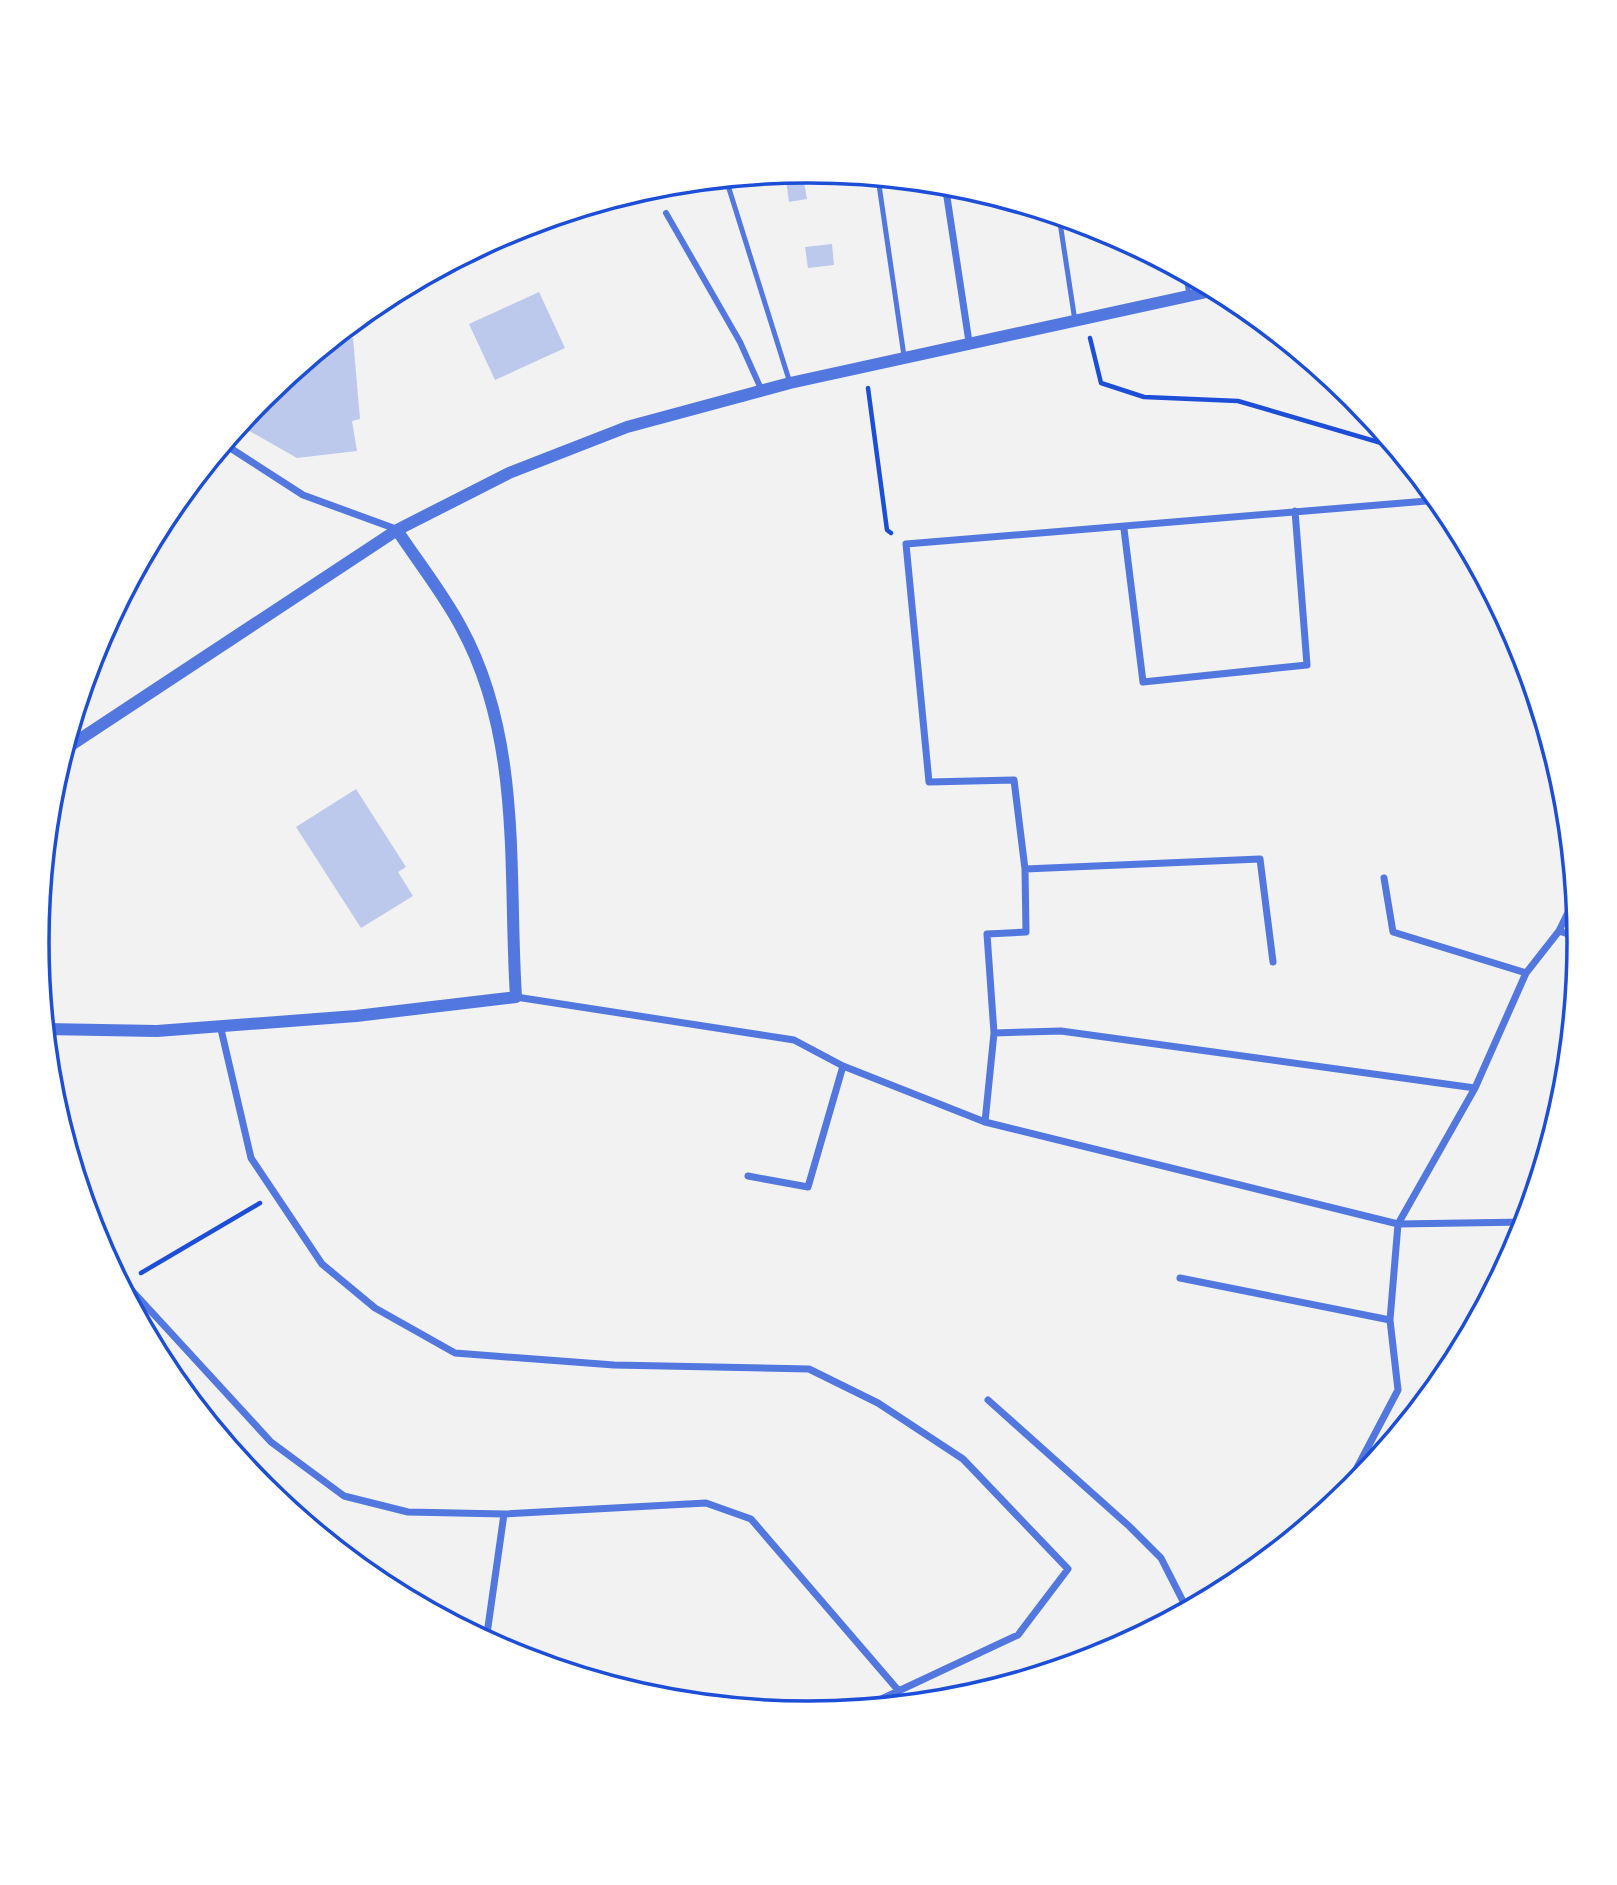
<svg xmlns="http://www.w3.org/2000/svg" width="1617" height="1885" font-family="'Source Sans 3',sans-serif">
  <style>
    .building { fill: #bdc9ec }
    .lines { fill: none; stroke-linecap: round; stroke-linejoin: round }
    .path { stroke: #1d4ed8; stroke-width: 4.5 }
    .service { stroke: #5277de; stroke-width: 5 }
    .pedestrian { stroke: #5277de; stroke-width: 6 }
    .minor { stroke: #5277de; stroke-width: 7 }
    .tertiary { stroke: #5277de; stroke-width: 12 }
    .rim { fill: none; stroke: #1d4ed8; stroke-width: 3.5 }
  </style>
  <rect width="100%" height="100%" fill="#f2f2f2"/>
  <!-- building -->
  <path class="building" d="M802,171L807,199L789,202L785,173Z
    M832,244L834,265L808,268L805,247Z
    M539,292L565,348L495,380L469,324Z
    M339,335L341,339L353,338L360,419L352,421L357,451L297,458L239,425L263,397Z
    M356,789L406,867L398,872L413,896L361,928L296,827Z"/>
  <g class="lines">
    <!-- path -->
    <path class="path" d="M1090,338L1101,383L1144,397L1238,401L1395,447
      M868,388L887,530L891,533
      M141,1273L260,1203"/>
    <!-- service -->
    <path class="service" d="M878,178L904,356
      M726,179L790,383
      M1059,216L1075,321
      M1185,273L1189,294"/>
    <!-- pedestrian -->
    <path class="pedestrian" d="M666,213L740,342L762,391"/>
    <!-- minor -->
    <path class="minor" d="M945,184L969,342
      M224,444L303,495L396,529
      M1124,529L1143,682L1307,665L1295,511
      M1025,869L1260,859L1273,962
      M1384,878L1393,932L1526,973
      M1559,931L1580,938
      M516,997L794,1040L843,1066L985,1122L1398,1224L1526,1222
      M220,1025L251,1158L322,1264L375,1308L455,1353L614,1365L809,1369L878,1403L963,1459L1068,1569L1018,1635L860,1709
      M994,1033L1061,1031L1475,1088
      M985,1122L994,1033L987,934L1026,932L1025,869L1014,780L929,782L906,544L1439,500
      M748,1176L808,1187L843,1066
      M97,1241L125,1283L271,1442L344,1496L408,1512L504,1514L706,1503L751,1519L898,1690
      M1180,1278L1390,1320
      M988,1400L1129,1526L1161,1558L1188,1611
      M1340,1500L1398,1390L1390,1320L1398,1224L1475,1088L1526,973L1559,931L1576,896
      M486,1641L504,1514"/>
    <!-- tertiary -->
    <path class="tertiary" d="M65,749L397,530L509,473L627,427L790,383L1216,290
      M45,1029L157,1031L356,1016L516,997C508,874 523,740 461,627C443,593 418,562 397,530"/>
  </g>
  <!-- crop -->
  <path d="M0 0H1617V1885H0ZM49 942a759 759 0 1 1 1518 0a759 759 0 1 1-1518 0Z" fill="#fff" fill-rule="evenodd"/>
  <path class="rim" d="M49 942a759 759 0 1 1 1518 0a759 759 0 1 1-1518 0Z"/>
</svg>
